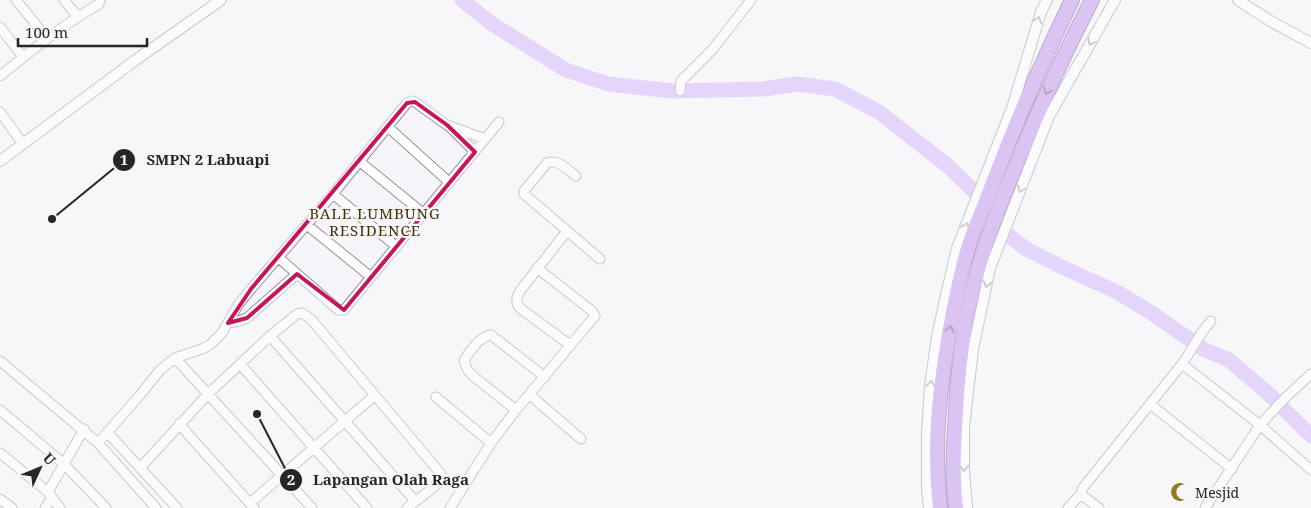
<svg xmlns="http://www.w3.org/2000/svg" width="1311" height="508" font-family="'Noto Serif',serif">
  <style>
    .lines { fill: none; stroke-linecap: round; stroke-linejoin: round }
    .river { stroke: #d1adfd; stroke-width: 15 }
    .minor-casing { stroke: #949296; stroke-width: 11 }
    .tertiary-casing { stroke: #949296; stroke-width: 12 }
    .trunk-casing { stroke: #78529f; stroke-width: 16 }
    .minor { stroke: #fff; stroke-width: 9 }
    .tertiary { stroke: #fff; stroke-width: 10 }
    .trunk { stroke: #b688e6; stroke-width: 14 }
    .oneway { stroke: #9e9d9e }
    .oneway2 { stroke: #604d73 }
    .marked { fill: none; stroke: #c2185b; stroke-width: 4; stroke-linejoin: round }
    .labels { text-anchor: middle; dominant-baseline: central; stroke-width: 4.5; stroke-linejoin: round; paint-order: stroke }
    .poi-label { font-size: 14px; fill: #272627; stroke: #f7f5f9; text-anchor: start }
    .neighbourhood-label { font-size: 15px; letter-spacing: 1px; fill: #3d3308; stroke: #f7f5f9 }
    .leader { fill: none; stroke: #272627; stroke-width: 2 }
    .callout-dot { fill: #272627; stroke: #f7f5f9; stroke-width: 2 }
    .mark-label { font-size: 15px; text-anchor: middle; font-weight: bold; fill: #fff }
    .callout-label { font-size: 15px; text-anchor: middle; font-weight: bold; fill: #272627; stroke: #f7f5f9; stroke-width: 4.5; stroke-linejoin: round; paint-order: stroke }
  </style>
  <rect width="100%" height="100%" fill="#f7f5f9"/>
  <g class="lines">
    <!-- river -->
    <path class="river" d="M462,0L492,24L566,70L608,84L672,91L763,89L797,84L835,89L879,112L948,166L981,198L999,228L1026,249L1064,268L1117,292L1150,312L1205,350L1229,360L1271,396L1311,436"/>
    <!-- minor casing -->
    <g class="minor-casing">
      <path id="minor" d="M16,0L47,38
        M64,0L78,17
        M0,27L23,57
        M0,76C32,50 63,25 99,4L100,0
        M680,91L681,81L713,49L751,0
        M0,112L23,144
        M449,126L475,152
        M388,127L450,183
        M359,161L424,214
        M576,176C567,169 558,159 547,163L524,191V194L600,259
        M333,194L397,247
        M307,225L371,277
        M567,231L520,291C516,298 515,304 521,309L570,345
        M279,258L335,307L339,310H344L499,122
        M228,323L239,321L247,318L297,274
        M270,336L415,501
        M175,358L312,508
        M0,361L98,443L156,508
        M240,364L367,508
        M1182,364L1260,425L1311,470
        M530,395L581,439
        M436,397L491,443
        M1150,404L1232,469
        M0,410L64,464L106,508
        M516,410L473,376L467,369L464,361C468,353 481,335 491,335L545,377
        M179,424L254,508
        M107,432L177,508
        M98,443L140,395L160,370L175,358L202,349L211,344L222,333L238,305L251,289L333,194L407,103L412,101L415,102L447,125L485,139
        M0,453L48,492L60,508
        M141,467L208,394L270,336L297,314L302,313L311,319L441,474V481L439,483L407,508
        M48,492L84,429
        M0,499L12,508
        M250,503L374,396
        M45,508L52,498
        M450,508L491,443L516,410L595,316L592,311L537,268
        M1068,508L1081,494
        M1099,508L1083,496L1081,494L1082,489L1182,364C1192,350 1200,332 1211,321
        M1205,508L1260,425L1285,398L1311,374"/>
    </g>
    <!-- tertiary casing -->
    <g class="tertiary-casing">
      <path id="tertiary" d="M1238,0L1272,22L1311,43
        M0,161L137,59L221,0
        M929,508L927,489V433L930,386L937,337L946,295L957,248L1012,108L1041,12L1047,0
        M967,508L964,471V427L973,349L990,268L1049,116L1115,0"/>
    </g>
    <!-- trunk casing -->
    <g class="trunk-casing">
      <path id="trunk" d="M940,508C933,447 939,394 949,334C954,307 959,279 967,252C973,231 983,210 991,188C1015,124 1042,62 1072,0
        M956,508C952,476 954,442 956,410C958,373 962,337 970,301C980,254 998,209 1016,165C1039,109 1064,54 1092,0"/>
    </g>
    <!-- minor -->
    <use href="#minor" class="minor"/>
    <!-- tertiary -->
    <use href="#tertiary" class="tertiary"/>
    <!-- trunk -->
    <use href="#trunk" class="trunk"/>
  </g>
  <!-- one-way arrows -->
  <defs><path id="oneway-chevron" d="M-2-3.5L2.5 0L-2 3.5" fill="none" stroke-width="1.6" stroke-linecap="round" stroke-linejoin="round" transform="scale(1.25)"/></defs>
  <g class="oneway">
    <use href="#oneway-chevron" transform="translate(1038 20) rotate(-73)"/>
    <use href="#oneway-chevron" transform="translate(1091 42) rotate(119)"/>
    <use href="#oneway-chevron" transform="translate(1021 189) rotate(111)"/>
    <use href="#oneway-chevron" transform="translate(966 226) rotate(-70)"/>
    <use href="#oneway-chevron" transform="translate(987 284) rotate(104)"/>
    <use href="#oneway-chevron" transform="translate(931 384) rotate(-84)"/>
    <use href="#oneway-chevron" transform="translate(964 468) rotate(89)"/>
  </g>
  <g class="oneway2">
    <use href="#oneway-chevron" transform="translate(1047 91) rotate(115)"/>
    <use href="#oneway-chevron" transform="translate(950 329) rotate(-80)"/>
  </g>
  <!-- marked area -->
  <path d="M0 0H1311V508H0ZM415,102L447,125L475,152L344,310L297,274L247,318L228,323L251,289L407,103Z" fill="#f7f5f9" fill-opacity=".55" fill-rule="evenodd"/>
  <path class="marked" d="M415,102L447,125L475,152L344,310L297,274L247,318L228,323L251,289L407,103Z"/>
  <!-- icons -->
  <defs>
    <g id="mosque-bare" transform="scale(1.5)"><path d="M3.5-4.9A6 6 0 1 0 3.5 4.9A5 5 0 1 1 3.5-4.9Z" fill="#927c23" stroke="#f7f5f9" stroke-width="2.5" paint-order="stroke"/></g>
  </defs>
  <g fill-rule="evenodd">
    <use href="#mosque-bare" x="1180" y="492"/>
  </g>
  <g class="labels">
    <!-- poi labels -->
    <g class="poi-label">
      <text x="1195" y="492">Mesjid</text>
    </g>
    <!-- neighbourhood labels -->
    <g class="neighbourhood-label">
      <text x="375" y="213">BALE LUMBUNG<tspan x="375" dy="17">RESIDENCE</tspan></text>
    </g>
  </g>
  <!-- callouts -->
  <path class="leader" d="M52 219L124 160M257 414L291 480"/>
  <g class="callout-dot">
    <circle cx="52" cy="219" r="5"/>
    <circle cx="257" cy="414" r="5"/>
    <circle cx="124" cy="160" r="12"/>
    <circle cx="291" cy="480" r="12"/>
  </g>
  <g class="mark-label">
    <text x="124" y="165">1</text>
    <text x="291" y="485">2</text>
  </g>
  <g class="callout-label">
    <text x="208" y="165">SMPN 2 Labuapi</text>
    <text x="391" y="485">Lapangan Olah Raga</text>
  </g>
  <!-- north arrow -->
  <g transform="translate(40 468) rotate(46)" stroke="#f7f5f9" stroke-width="4" paint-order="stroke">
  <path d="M0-4L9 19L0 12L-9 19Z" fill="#272627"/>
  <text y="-8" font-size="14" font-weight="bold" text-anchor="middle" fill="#272627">U</text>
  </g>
  <!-- scale -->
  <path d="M18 38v8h129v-8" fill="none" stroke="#272627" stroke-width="2.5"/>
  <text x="25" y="38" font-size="15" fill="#272627" stroke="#f7f5f9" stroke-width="4" paint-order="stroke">100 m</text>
</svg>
